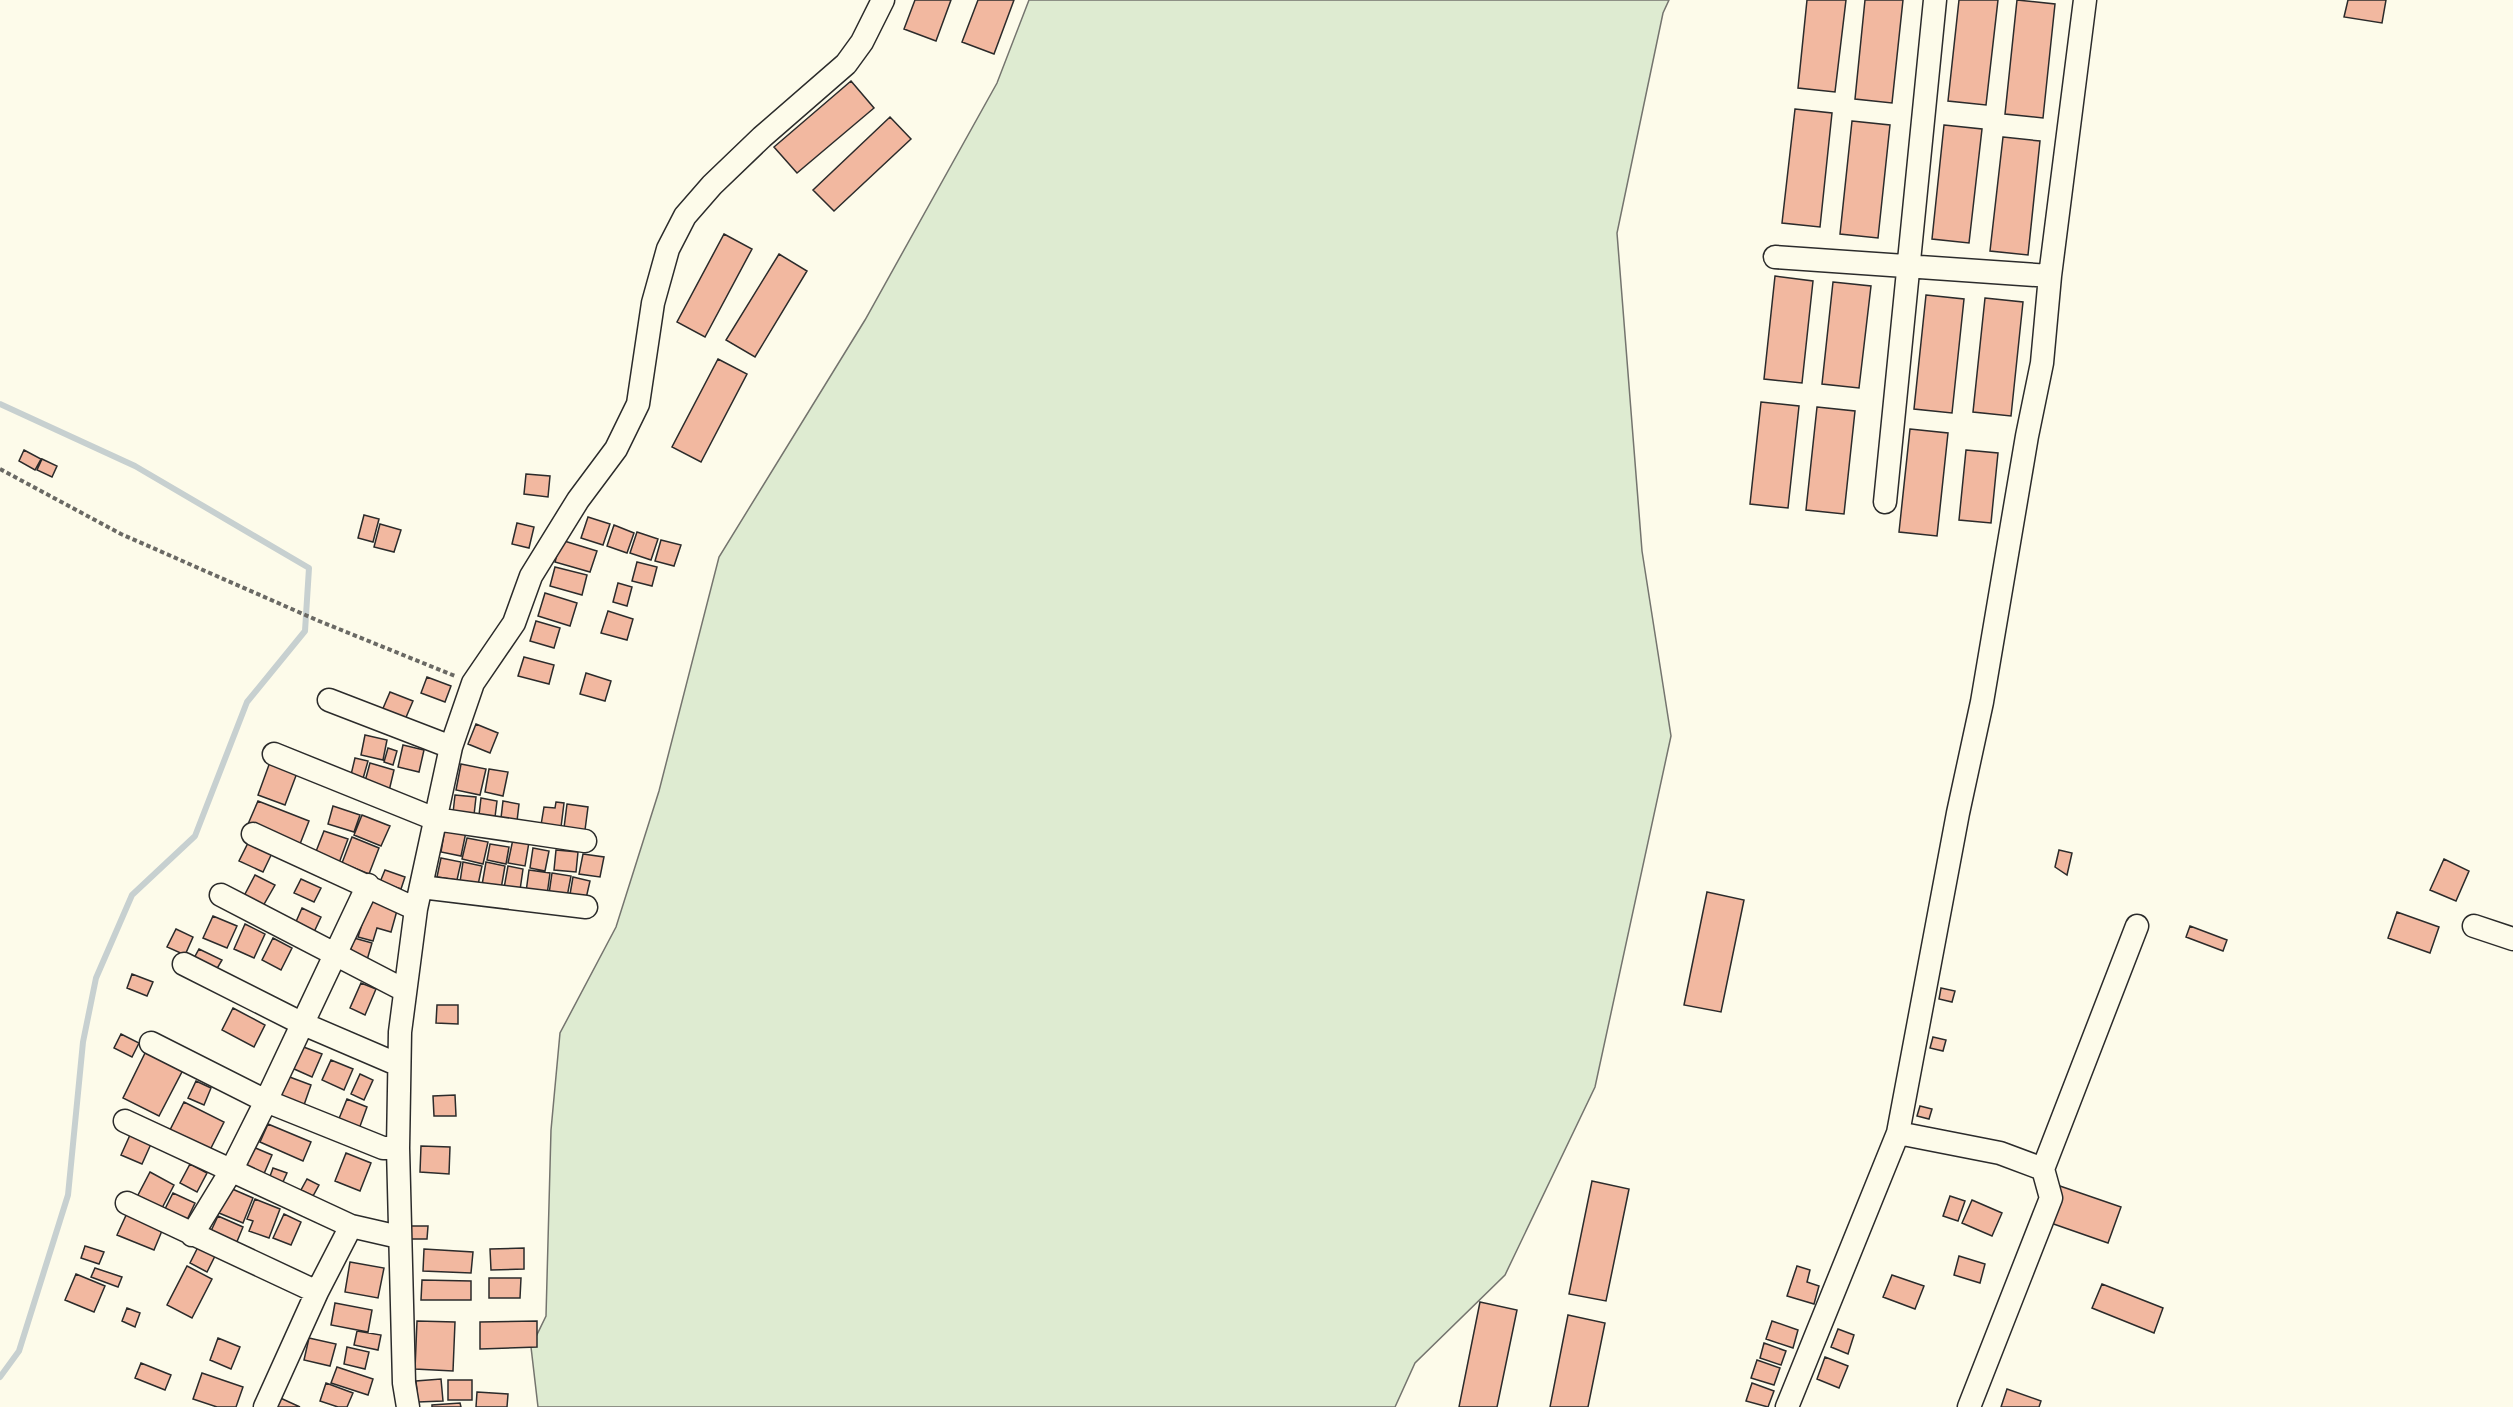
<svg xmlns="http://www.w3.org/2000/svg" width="2513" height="1407" font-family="Manrope,sans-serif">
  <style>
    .green { fill: #deebd1; stroke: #74746e; stroke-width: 1.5 }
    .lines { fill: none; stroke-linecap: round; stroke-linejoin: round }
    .stream { stroke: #c7d0d0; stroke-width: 6 }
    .building { fill: #f2b8a0; stroke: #2b2b2b; stroke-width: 1.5 }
    .minor-casing { stroke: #2b2b2b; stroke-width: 25 }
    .path { stroke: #6a6964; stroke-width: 4; stroke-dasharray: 4.5 3; stroke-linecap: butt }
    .minor { stroke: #fdfbea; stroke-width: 22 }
  </style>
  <rect width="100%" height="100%" fill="#fdfbea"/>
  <!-- green -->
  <path class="green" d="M1029,0H1669L1663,13L1617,233L1642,551L1671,736L1595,1087L1505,1275L1415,1363L1395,1407H538L531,1347L546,1316L551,1130L560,1033L616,927L659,791L719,557L865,320L997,83Z"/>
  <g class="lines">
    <!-- stream -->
    <path class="stream" d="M0,404L135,466L309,568L305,631L247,702L195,836L132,895L96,978L83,1042L68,1195L19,1351L0,1377"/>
  </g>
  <!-- building -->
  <path class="building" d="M915,0H951L936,41L904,29Z
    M978,0H1014L994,54L962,42Z
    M1807,0H1846L1835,92L1798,88Z
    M1865,0H1903L1892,103L1855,99Z
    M1959,0H1998L1986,105L1948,101Z
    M2017,0L2055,4L2043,118L2005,114Z
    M2348,0H2386L2382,23L2344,17Z
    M851,81L874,108L797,173L774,147Z
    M1795,109L1832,113L1820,227L1782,223Z
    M890,117L911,139L834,211L813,190Z
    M1852,121L1890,125L1878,238L1840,234Z
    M1944,125L1982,129L1969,243L1932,239Z
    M2003,137L2040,141L2028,255L1990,251Z
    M724,234L752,249L705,337L677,322Z
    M779,254L807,271L755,357L726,340Z
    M1775,276L1813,281L1802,383L1764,379Z
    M1833,282L1871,286L1859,388L1822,384Z
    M1926,295L1964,299L1952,413L1914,409Z
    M1985,298L2023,302L2011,416L1973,412Z
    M718,359L747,374L701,462L672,447Z
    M1761,402L1799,406L1788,508L1750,504Z
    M1817,407L1855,411L1844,514L1806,510Z
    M1910,429L1948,433L1937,536L1899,532Z
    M24,450L41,459L35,470L19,461Z
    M1966,450L1998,453L1991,523L1959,520Z
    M42,459L57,466L52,477L37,470Z
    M526,474L550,476L548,497L524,494Z
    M364,515L379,519L373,542L358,538Z
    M588,517L610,524L603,545L581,538Z
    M517,523L534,527L529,548L512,544Z
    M380,524L401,530L394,552L374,547Z
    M614,525L634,533L627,553L607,546Z
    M637,532L658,539L651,560L630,553Z
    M561,540L597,551L590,572L555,562Z
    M661,540L681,545L674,566L655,561Z
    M637,562L657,567L652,586L632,581Z
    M555,567L587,575L582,595L550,586Z
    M618,583L632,587L627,606L613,602Z
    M545,593L577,603L570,626L538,616Z
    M608,611L633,619L627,640L601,633Z
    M536,621L560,628L554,648L530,641Z
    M524,657L554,665L549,684L518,676Z
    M586,673L611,681L605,701L580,694Z
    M427,677L451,686L445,702L421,693Z
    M390,692L413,701L404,722L381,713Z
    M476,724L498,733L490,753L468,744Z
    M365,735L387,740L383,760L361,755Z
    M403,745L424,750L419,772L398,767Z
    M388,748L397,751L393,765L384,762Z
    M355,758L368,761L362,782L350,779Z
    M270,762L297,773L285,805L258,795Z
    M370,763L394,770L389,791L364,785Z
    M461,764L486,769L480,795L456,790Z
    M489,769L508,772L503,796L485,792Z
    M455,795L476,797L474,815L453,813Z
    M481,798L497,801L495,817L479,815Z
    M258,801L309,821L300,844L248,824Z
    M503,801L519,804L517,821L501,818Z
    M556,802L564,803L561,827L541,825L544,807L555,808Z
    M567,804L588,807L585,830L564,828Z
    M333,806L360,815L354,832L328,824Z
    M362,815L390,826L381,846L354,835Z
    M445,828L466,832L461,856L441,852Z
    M324,831L348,839L339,863L315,854Z
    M352,837L379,848L369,874L342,863Z
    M467,838L488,842L483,864L462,859Z
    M250,839L274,849L263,872L239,861Z
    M513,839L529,842L525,866L508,863Z
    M490,844L509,847L506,864L487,860Z
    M533,848L549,851L545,871L530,868Z
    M556,850L578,852L576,872L554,870Z
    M2059,850L2072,853L2067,875L2055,867Z
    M583,854L604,857L600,877L579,874Z
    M441,858L461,862L457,880L437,877Z
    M2444,859L2469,871L2456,901L2430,890Z
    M463,862L482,866L478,885L460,882Z
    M486,862L505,866L501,889L482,885Z
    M508,866L523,869L520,890L504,888Z
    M385,870L405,877L401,889L380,882Z
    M529,870L550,873L547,895L526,892Z
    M552,873L571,876L567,897L549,894Z
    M255,875L275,885L263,906L244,896Z
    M573,877L590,881L585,903L569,900Z
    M301,879L321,888L314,902L294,893Z
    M1707,892L1744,900L1721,1012L1684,1005Z
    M370,898L398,907L391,932L377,928L373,941L358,937Z
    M302,908L321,917L314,932L295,924Z
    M2397,912L2439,927L2430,953L2388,938Z
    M213,916L237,926L227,948L203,938Z
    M245,924L265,934L254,958L234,949Z
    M2190,926L2227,940L2223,951L2186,937Z
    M176,929L193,937L185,955L167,947Z
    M273,938L292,948L281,970L262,960Z
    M354,938L372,943L367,960L349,955Z
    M199,949L222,960L215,972L193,960Z
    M132,974L153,982L147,996L127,988Z
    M361,983L376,989L365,1015L350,1008Z
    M1941,988L1955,991L1952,1002L1939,999Z
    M437,1005H458V1024L436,1023Z
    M233,1008L265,1025L254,1047L222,1030Z
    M121,1034L139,1043L132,1057L114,1048Z
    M1933,1037L1946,1040L1943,1051L1930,1048Z
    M301,1046L322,1054L312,1077L292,1068Z
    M148,1047L185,1066L159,1116L123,1098Z
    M331,1060L353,1069L344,1090L322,1080Z
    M360,1074L373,1080L364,1100L351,1094Z
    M287,1076L311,1085L304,1105L280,1096Z
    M196,1081L211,1088L204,1105L188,1098Z
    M455,1095L456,1116H434L433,1096Z
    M347,1099L367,1107L359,1129L338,1121Z
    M184,1102L224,1122L210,1150L170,1130Z
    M1920,1106L1932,1109L1929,1119L1917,1116Z
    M268,1124L311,1142L303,1161L260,1142Z
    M130,1135L151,1144L142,1164L121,1155Z
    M421,1146L450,1147L449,1174L420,1172Z
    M253,1147L272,1155L263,1176L244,1169Z
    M346,1153L371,1163L360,1191L335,1181Z
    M190,1164L207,1173L197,1192L180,1183Z
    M273,1168L287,1173L282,1184L269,1179Z
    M150,1172L174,1185L161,1210L137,1197Z
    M307,1179L319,1185L313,1196L301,1190Z
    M1592,1181L1629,1189L1606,1301L1569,1294Z
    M2057,1185L2121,1207L2108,1243L2045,1221Z
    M230,1188L253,1198L243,1223L219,1213Z
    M173,1193L195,1203L186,1222L164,1211Z
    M1950,1196L1965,1201L1958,1221L1943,1216Z
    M255,1199L280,1209L269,1238L249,1231L253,1221L247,1219Z
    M1972,1200L2002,1213L1992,1236L1962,1223Z
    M128,1211L164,1226L154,1250L117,1235Z
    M284,1214L301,1222L291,1245L273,1238Z
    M218,1216L243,1227L236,1244L210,1233Z
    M411,1226H428L427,1239H410Z
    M85,1246L104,1252L99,1264L81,1258Z
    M198,1247L215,1256L207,1272L190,1263Z
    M524,1248V1269L491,1270L490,1249Z
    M424,1249L473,1252L471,1273L423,1271Z
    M1959,1256L1985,1264L1980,1283L1954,1275Z
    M350,1262L384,1268L378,1298L345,1292Z
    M187,1266L212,1279L192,1318L167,1305Z
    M1797,1266L1810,1270L1807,1282L1819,1286L1814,1304L1787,1296Z
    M95,1268L122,1277L118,1287L91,1277Z
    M76,1274L105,1286L94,1312L65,1300Z
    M1892,1275L1924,1286L1915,1309L1883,1297Z
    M489,1278H521L520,1298H489Z
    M422,1280L471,1281V1300H421Z
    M2102,1284L2163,1308L2154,1333L2092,1308Z
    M1480,1302L1517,1310L1497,1407H1459Z
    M335,1303L372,1310L368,1332L331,1325Z
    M127,1308L140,1313L135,1327L122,1321Z
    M1568,1315L1605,1323L1588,1407H1550Z
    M417,1321L455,1322L453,1371L415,1369Z
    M537,1321V1347L480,1349V1322Z
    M1772,1321L1798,1330L1793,1348L1766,1339Z
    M1838,1329L1854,1335L1848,1354L1831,1347Z
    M357,1331L381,1335L378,1350L354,1345Z
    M218,1338L240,1347L231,1369L210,1360Z
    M309,1338L336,1344L330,1366L304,1360Z
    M1764,1343L1786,1351L1781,1365L1760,1358Z
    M347,1347L369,1352L365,1369L344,1364Z
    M1825,1357L1848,1366L1839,1388L1817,1379Z
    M1757,1360L1780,1368L1774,1385L1751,1378Z
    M141,1363L171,1375L165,1390L135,1378Z
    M337,1367L373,1379L368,1395L331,1383Z
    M202,1373L243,1387L236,1407H217L193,1399Z
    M441,1379L443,1401L418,1402L416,1381Z
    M448,1380H472V1400H448Z
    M326,1383L353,1393L347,1407H338L320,1401Z
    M1752,1383L1774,1391L1768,1407L1746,1401Z
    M2007,1389L2041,1401L2039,1407H2001Z
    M477,1392L508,1394L507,1407H476Z
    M276,1396L300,1407H271Z
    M460,1403L461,1407H432V1405Z"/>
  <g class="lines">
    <!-- minor casing -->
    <g class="minor-casing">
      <path id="minor" d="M1775,257L2050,276
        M1885,502L1935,0
        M329,700L451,747
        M274,754L435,819L585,841
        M253,834L416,909
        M421,887L586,907
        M221,895L404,990
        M2474,926L2513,939
        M184,964L301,1023L399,1065
        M151,1043L266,1101L383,1148H398
        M125,1121L351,1226L399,1237
        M1898,1133L2000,1153L2043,1169L2051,1198L1969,1407
        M2043,1169L2137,926
        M127,1203L317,1292
        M192,1235L231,1171L266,1101L368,885
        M265,1407L317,1292L351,1226
        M408,1407L404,1383L398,1148L400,1032L416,909L451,747L473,683L514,623L531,576L578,500L616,449L638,404L653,303L668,249L685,216L712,185L762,137L846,64L862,42L883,0
        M1787,1407L1898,1133L1958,813L1982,702L2027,436L2042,363L2050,276L2085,0"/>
    </g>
    <!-- path -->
    <path class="path" d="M0,469L121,534L319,621L455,676"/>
    <!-- minor -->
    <use href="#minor" class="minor"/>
  </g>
</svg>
